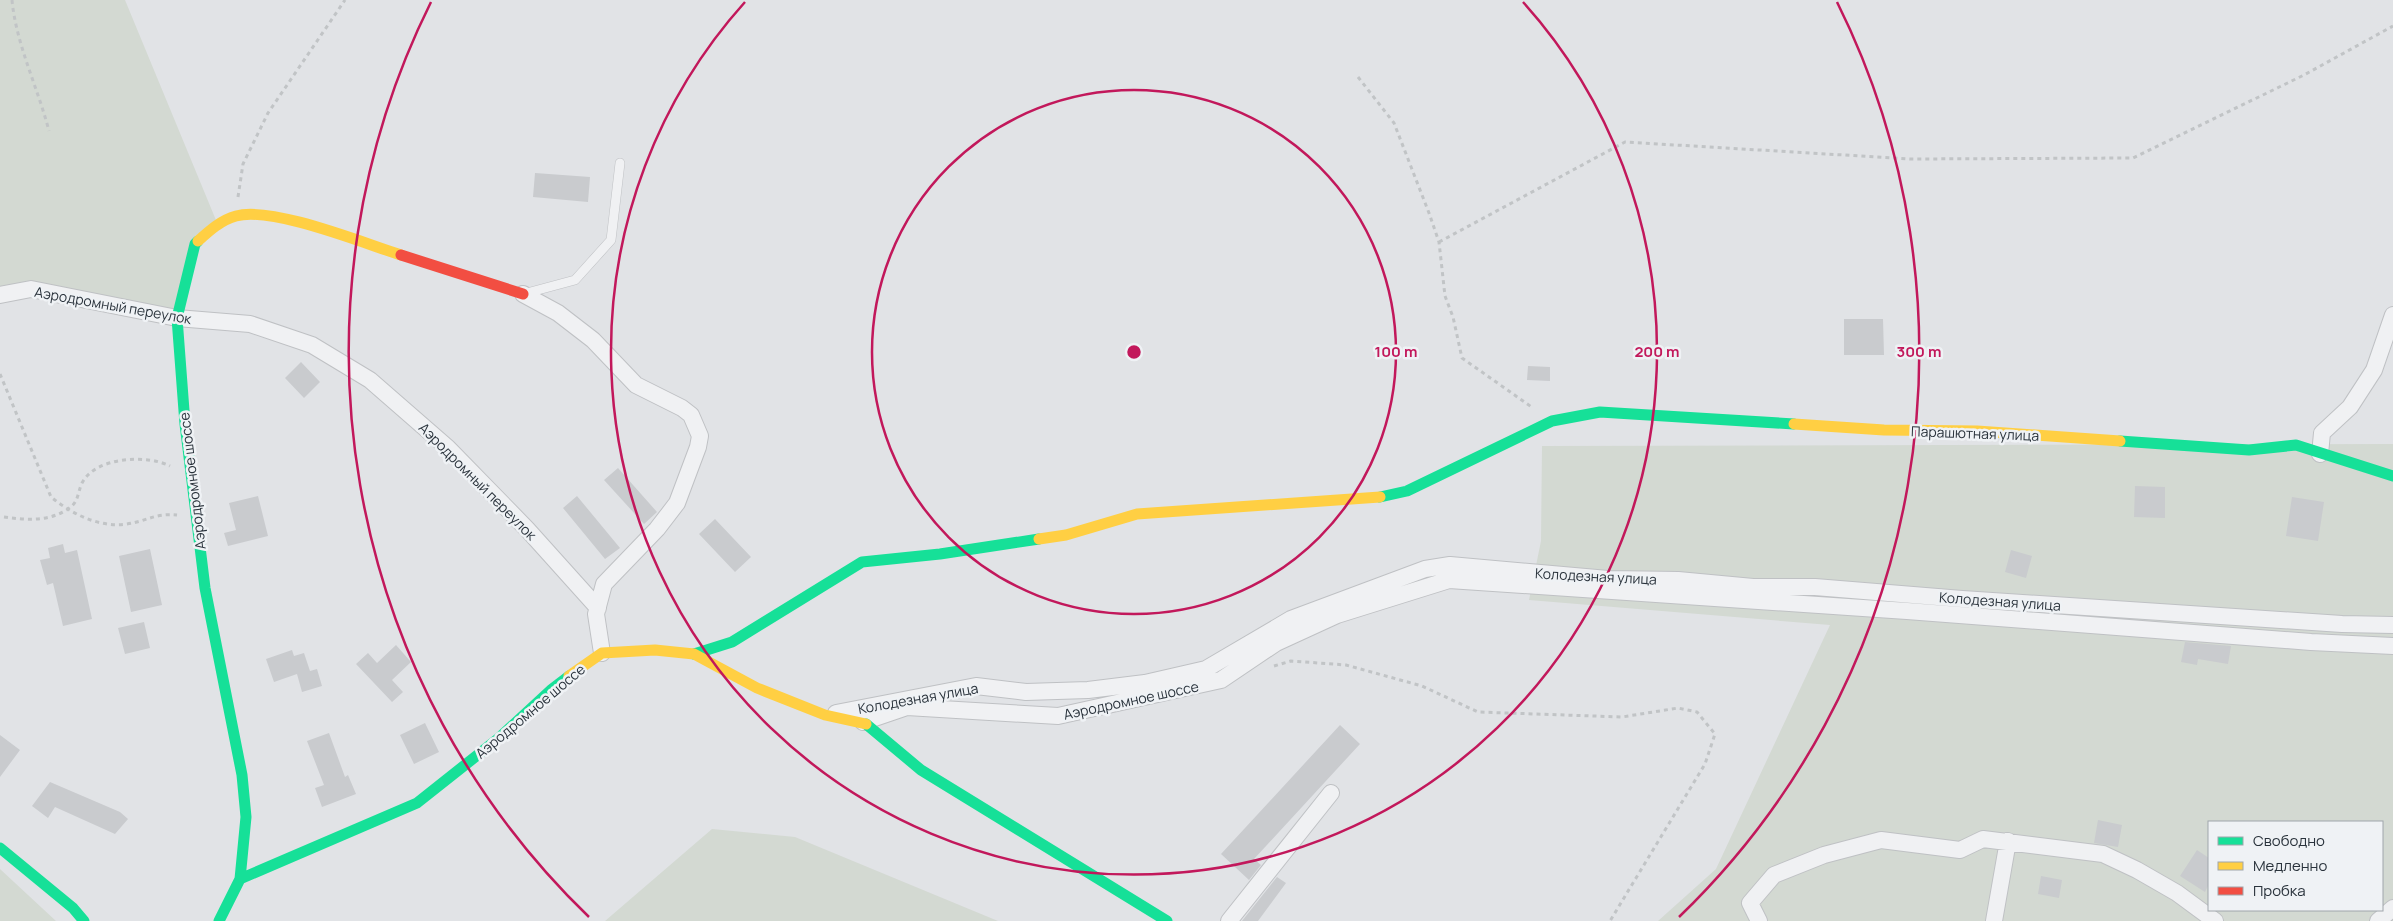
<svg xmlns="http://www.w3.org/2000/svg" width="2393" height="921" font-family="Manrope,sans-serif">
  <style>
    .garden { fill: #d3d9d2; fill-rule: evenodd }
    .building { fill: #c9cbce }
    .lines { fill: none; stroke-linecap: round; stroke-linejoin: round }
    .lane-casing { stroke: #bfc1c4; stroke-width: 10 }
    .street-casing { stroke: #bfc1c4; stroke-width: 18 }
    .path { stroke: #c1c4c6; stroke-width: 3; stroke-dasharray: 4 4; stroke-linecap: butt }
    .lane { stroke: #f0f1f3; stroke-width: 9 }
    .street { stroke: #f0f1f3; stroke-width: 16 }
    .fast { stroke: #16e098; stroke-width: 11 }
    .slow { stroke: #ffcf43; stroke-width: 11 }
    .jam { stroke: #f24e42; stroke-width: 11 }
    .ring { fill: none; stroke: #c2185b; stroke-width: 2.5 }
    .labels { text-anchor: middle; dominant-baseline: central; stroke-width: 5; stroke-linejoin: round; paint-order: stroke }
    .street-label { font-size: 14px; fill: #2a333c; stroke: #eff2f5 }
    .centre { fill: #c2185b; stroke: #eff2f5; stroke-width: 2.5 }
    .ring-label { font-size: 15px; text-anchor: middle; font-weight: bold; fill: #c2185b; stroke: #eff2f5; stroke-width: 5; stroke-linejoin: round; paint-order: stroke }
  </style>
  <rect width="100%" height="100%" fill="#e1e3e6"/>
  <!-- garden -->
  <path class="garden" d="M0,0H125L218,225L195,244L177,318L31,289L0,295Z
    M2393,444V921H1658L1716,869L1830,625L1529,600L1541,541L1542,446ZM2209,822H2382V910H2209Z
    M712,829L795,837L998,921H605Z
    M0,869L56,921H0Z"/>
  <!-- building -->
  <path class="building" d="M535,173L590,177L588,202L533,197Z
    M1844,319H1883L1884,355H1844Z
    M301,362L320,382L304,398L285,378Z
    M1528,366L1550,367V381L1527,380Z
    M618,468L657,512L644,524L604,480Z
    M2135,486L2165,487V518L2134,517Z
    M258,496L268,536L228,546L224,533L236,530L229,503Z
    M577,496L620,548L605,559L563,508Z
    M2292,497L2324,502L2318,541L2286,536Z
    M715,519L751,557L735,572L699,534Z
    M63,544L65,553L77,550L92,619L63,626L53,583L47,585L40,560L50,558L48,548Z
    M150,549L162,605L131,612L119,556Z
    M2011,550L2032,556L2026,578L2005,572Z
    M144,622L150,648L125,654L118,628Z
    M2185,642L2231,646L2228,664L2198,659L2197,665L2181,662Z
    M396,645L411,662L392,680L403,692L392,702L356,664L368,653L377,663Z
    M292,650L294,656L304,653L310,671L317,669L322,686L302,692L297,674L274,682L266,659Z
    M425,723L439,752L414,764L400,735Z
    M1340,725L1360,744L1254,859L1261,865L1249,880L1221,854Z
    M329,733L345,777L348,775L356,794L322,807L315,788L324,785L307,741Z
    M0,735L20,750L0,777Z
    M50,782L120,812L128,819L115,834L55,807L48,818L32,806Z
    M2098,820L2122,825L2118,847L2094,843Z
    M2197,850L2209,858V884L2205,892L2180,876Z
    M2041,876L2062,880L2059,898L2038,894Z
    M1277,877L1286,883L1258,921H1242Z"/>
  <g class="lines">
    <!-- lane casing -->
    <g class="lane-casing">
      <path id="lane" d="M523,294L575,280L611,240L620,163"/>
    </g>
    <!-- street casing -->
    <g class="street-casing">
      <path id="street" d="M523,294L558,313L593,340L636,385L682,408L691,415L700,436L698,447L677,503L657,529L604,584L596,614L602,653
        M0,295L31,289L177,318L250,324L312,345L370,380L448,448L527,529L598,608
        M2320,454L2322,433L2350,407L2374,370L2393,315
        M836,713L976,686L1026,692L1088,690L1145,683L1206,669L1291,619L1425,569L1450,565L1608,579L1678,580L1753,587H1815L1962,599L2342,624L2393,625
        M863,722L907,707L1058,716L1221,680L1276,643L1337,615L1449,580L1907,611L2311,642L2393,646
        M1229,921L1331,793
        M1759,921L1750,903L1774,875L1824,855L1881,840L1960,850L1983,839L2103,854L2137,870L2177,893L2215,921
        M1994,921L2008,841
        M2378,921L2393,908"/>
    </g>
    <!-- path -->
    <path class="path" d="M12,0C16,44 38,88 49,131
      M1358,77L1394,123L1429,213L1439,242L1445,296L1453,317L1462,358L1533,408
      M238,197L243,164L268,113L345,0
      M1439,242L1625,142L1911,159L2133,158L2304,75L2393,26
      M0,374L51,497C72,514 99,528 127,524C147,521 155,513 177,515
      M4,517C26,520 48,522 68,509C79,502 77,494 82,483C95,457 147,454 170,466
      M1274,666L1291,661L1346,665L1422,686L1478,712L1622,717L1678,708L1697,712L1715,734L1705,764L1610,921"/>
    <!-- lane -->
    <use href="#lane" class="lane"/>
    <!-- street -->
    <use href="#street" class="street"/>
    <!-- fast -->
    <path class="fast" d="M198,241L195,244L177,318L185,424L205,588L242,775L246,817L240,879L219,921
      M2120,441L2249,450L2296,445L2393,476
      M1380,497L1407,491L1552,421L1600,412L1794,424
      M694,654L732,642L862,562L940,554L1039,539
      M866,724L921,770L1167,921
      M0,848L73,908L84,921
      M240,879L417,803L499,738L552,689L569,676"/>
    <!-- slow -->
    <path class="slow" d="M198,241C209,231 221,220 236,216C272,206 363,243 401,255
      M1794,424L1884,430L1977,431L2120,441
      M1039,539L1066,535L1137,514L1380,497
      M569,676L602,653L655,650L694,654L757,688L825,715L866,724"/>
    <!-- jam -->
    <path class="jam" d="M401,255L523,294"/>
  </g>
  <!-- distance rings -->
  <g class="ring">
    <circle cx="1134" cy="352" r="262"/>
    <path d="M1523 2A523 523 0 1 1 745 2"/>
    <path d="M589 917A785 785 0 0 1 431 2M1837 2A785 785 0 0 1 1679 917"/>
  </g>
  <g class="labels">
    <!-- street labels -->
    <g class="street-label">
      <text transform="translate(113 305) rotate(10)">Аэродромный переулок</text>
      <text transform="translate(1975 433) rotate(2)">Парашютная улица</text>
      <text transform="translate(192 481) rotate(-97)">Аэродромное шоссе</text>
      <text transform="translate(478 481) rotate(45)">Аэродромный переулок</text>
      <text transform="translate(1596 576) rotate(3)">Колодезная улица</text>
      <text transform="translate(2000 601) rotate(4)">Колодезная улица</text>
      <text transform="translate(918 698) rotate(-10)">Колодезная улица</text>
      <text transform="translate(1131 700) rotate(-12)">Аэродромное шоссе</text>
      <text transform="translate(530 711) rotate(-40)">Аэродромное шоссе</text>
    </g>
  </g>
  <circle cx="1134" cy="352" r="8" class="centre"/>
  <g class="ring-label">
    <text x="1396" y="357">100 m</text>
    <text x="1657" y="357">200 m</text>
    <text x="1919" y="357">300 m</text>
  </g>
  <!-- legend -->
  <rect x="2208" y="821" width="175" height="90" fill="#eff2f5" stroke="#a0a6ab"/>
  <rect x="2218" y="837" width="25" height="8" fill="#16e098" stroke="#a0a6ab"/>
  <text x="2253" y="846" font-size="15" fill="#2a333c">Свободно</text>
  <rect x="2218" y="862" width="25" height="8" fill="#ffcf43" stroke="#a0a6ab"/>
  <text x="2253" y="871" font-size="15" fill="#2a333c">Медленно</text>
  <rect x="2218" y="887" width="25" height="8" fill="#f24e42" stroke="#a0a6ab"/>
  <text x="2253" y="896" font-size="15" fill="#2a333c">Пробка</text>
</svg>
